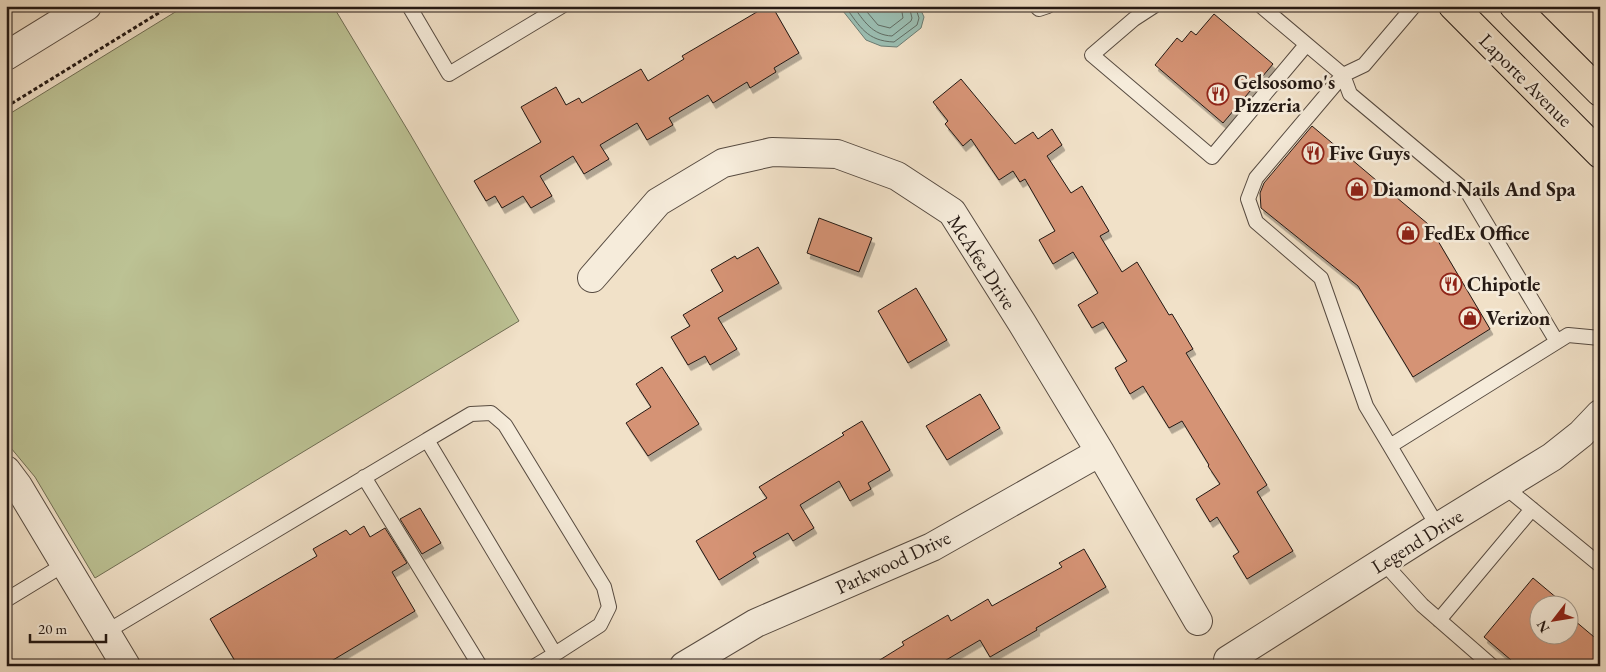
<svg xmlns="http://www.w3.org/2000/svg" width="1606" height="672" font-family="'EB Garamond',serif">
  <style>
    .green { fill: #bcc294; stroke: #706e54 }
    .water { fill: #9bbeb2; stroke: #6b7c73 }
    .lines { fill: none; stroke-linecap: round; stroke-linejoin: round }
    .shore { stroke: #606c63; stroke-width: 1 }
    .building { fill: #d59374; stroke: #241914; filter: url(#shadow) }
    .service-casing { stroke: #574b41; stroke-width: 16 }
    .minor-casing { stroke: #574b41; stroke-width: 30 }
    .tertiary-casing { stroke: #574b41; stroke-width: 30 }
    .primary-casing { stroke: #241914; stroke-width: 30 }
    .path { stroke: #241914; stroke-width: 3; stroke-dasharray: 4 2.5; stroke-linecap: butt }
    .service { stroke: #f6ecdb; stroke-width: 14 }
    .minor { stroke: #f6ecdb; stroke-width: 28 }
    .tertiary { stroke: #f6ecdb; stroke-width: 28 }
    .primary { stroke: #f1e1c8; stroke-width: 28 }
    .labels { text-anchor: middle; dominant-baseline: central; stroke-width: 5; stroke-linejoin: round; paint-order: stroke }
    .street-label { font-size: 20px; fill: #241914; stroke: #f6ecdb }
    .poi-label { font-size: 20px; font-weight: bold; fill: #241914; stroke: #f6ecdb; text-anchor: start }
  </style>
  <defs>
    <filter id="shadow"><feDropShadow dx="3" dy="5.5" stdDeviation="0" flood-color="#0004"/></filter>
  </defs>
  <rect width="100%" height="100%" fill="#f1e1c8"/>
  <filter id="stains"><feTurbulence type="fractalNoise" baseFrequency=".004" numOctaves="4"/><feColorMatrix values="0 0 0 0 .2 0 0 0 0 .09 0 0 0 0 .02 0 0 0 .5 -.17"/></filter>
  <radialGradient id="worn" r=".72"><stop offset=".6" stop-color="#630" stop-opacity="0"/><stop offset="1" stop-color="#630" stop-opacity=".3"/></radialGradient>
  <!-- green -->
  <path class="green" d="M185,6H333L410,134L519,321L95,578L35,477L6,442V116Z"/>
  <!-- water -->
  <path class="water" d="M839,6H919L924,17L921,28L897,47L881,46L866,40Z"/>
  <g class="lines">
    <!-- shore -->
    <path class="shore" d="M845,6C860,27 867,41 894,42L917,25L919,18L915,6
      M853,6C864,21 872,35 892,36L911,21L912,18L909,6
      M862,6L878,25L890,28L903,18L901,6"/>
  </g>
  <!-- building -->
  <path class="building" d="M767,6H772L799,53L774,68L776,72L750,88L747,82L713,103L708,95L669,118L673,125L647,140L637,123L600,145L609,159L584,174L573,156L540,176L552,196L531,208L523,196L502,208L495,196L486,201L474,181L541,142L521,107L556,87L566,105L579,98L582,103L641,69L648,81L684,59L682,56Z
    M1214,14L1273,64L1223,123L1155,65L1177,38L1182,42L1191,31L1196,35Z
    M961,79L1015,144L1033,132L1038,139L1052,129L1062,145L1047,156L1071,193L1082,186L1109,231L1100,236L1122,272L1137,262L1169,315L1172,314L1193,349L1186,353L1267,485L1257,492L1293,551L1247,579L1233,556L1239,552L1217,517L1210,522L1196,499L1220,484L1208,466L1209,465L1182,421L1169,428L1143,386L1130,394L1115,368L1127,361L1103,322L1092,328L1078,305L1098,293L1073,252L1053,264L1039,240L1055,231L1025,179L1020,182L1013,171L999,180L971,139L963,146L945,124L948,121L933,102Z
    M1312,126L1428,224L1490,329L1413,377L1358,286L1261,208L1260,193L1264,183Z
    M819,218L872,238L859,272L807,253Z
    M758,247L779,283L718,318L737,349L710,365L705,356L688,365L671,337L690,326L683,315L723,291L711,270L735,256L737,259Z
    M916,288L947,340L908,363L878,311Z
    M662,367L699,424L648,456L626,423L651,407L636,384Z
    M980,394L1000,428L947,460L926,426Z
    M862,421L890,470L868,483L871,489L850,501L839,481L800,505L814,528L793,541L788,533L753,553L756,557L719,580L696,541L767,498L759,487L844,435L842,433Z
    M420,508L441,543L422,554L400,519Z
    M364,526L370,537L385,528L407,563L392,572L415,611L323,666H238L210,619L317,556L313,549L346,530L350,535Z
    M1084,549L1106,587L1036,628L1037,630L990,657L980,640L936,666H870L904,645L902,642L948,615L951,621L988,599L992,606L1062,567L1059,563Z
    M1533,578L1564,604H1538V634H1568V615L1600,642V666H1518L1484,637Z"/>
  <g class="lines">
    <!-- service casing -->
    <g class="service-casing">
      <path id="service" d="M409,6L449,74L562,6
        M1036,6L1039,9L1048,6
        M1154,6L1134,19L1092,55L1212,157L1306,45
        M1261,6L1343,75L1350,94L1468,193L1557,342
        M1414,6L1364,65L1343,75L1256,178L1248,199L1256,222L1321,278L1366,406L1390,446L1568,335L1600,338
        M427,440L471,414L491,413L505,425L604,587L609,607L600,625L555,654
        M1390,446L1438,527
        M364,477L480,666
        M1505,487L1600,565
        M1383,562L1422,605L1492,666
        M6,600L65,564
        M1439,620L1532,509
        M106,632L427,440L555,654L535,666"/>
    </g>
    <!-- minor casing -->
    <g class="minor-casing">
      <path id="minor" d="M592,278L658,202L723,163L772,152L837,154L897,176L952,212L1022,323L1100,452L1198,621
        M6,470L18,486L126,666
        M1228,660L1438,527L1552,457L1581,434L1600,414
        M684,666L756,623L932,547L1100,452"/>
    </g>
    <!-- tertiary casing -->
    <g class="tertiary-casing">
      <path id="tertiary" d="M6,56L87,6"/>
    </g>
    <!-- primary casing -->
    <g class="primary-casing">
      <path id="primary" d="M1453,6L1600,154
        M1514,6L1600,92"/>
    </g>
    <!-- path -->
    <path class="path" d="M6,107L170,6"/>
    <!-- service -->
    <use href="#service" class="service"/>
    <!-- minor -->
    <use href="#minor" class="minor"/>
    <!-- tertiary -->
    <use href="#tertiary" class="tertiary"/>
    <!-- primary -->
    <use href="#primary" class="primary"/>
  </g>
  <!-- icons -->
  <defs>
    <g id="restaurant-ring" transform="scale(1.125)"><circle r="9.5" fill="#f6ecdb" stroke="#8f2418" stroke-width="1.5"/><path d="M-5-6h1v4h1v-4h1v4h1v-4h1v5L-1.5 .5V6h-2V.5L-5-1ZM5-6V6H3V1.5H1.5Q1.5-4 5-6Z" fill="#8f2418"/></g>
    <g id="shop-ring" transform="scale(1.125)"><circle r="9.5" fill="#f6ecdb" stroke="#8f2418" stroke-width="1.5"/><path d="M-5-2.5h2.3a2.7 3.5 0 0 1 5.4 0H5L5.5 6h-11ZM-1.5-2.5h3a1.5 2.3 0 0 0-3 0Z" fill="#8f2418"/></g>
  </defs>
  <g fill-rule="evenodd">
    <use href="#restaurant-ring" x="1218" y="94"/>
    <use href="#restaurant-ring" x="1313" y="153"/>
    <use href="#shop-ring" x="1357" y="189"/>
    <use href="#shop-ring" x="1408" y="233"/>
    <use href="#restaurant-ring" x="1451" y="284"/>
    <use href="#shop-ring" x="1470" y="318"/>
  </g>
  <g class="labels">
    <!-- street labels -->
    <g class="street-label">
      <text transform="translate(1526 80) rotate(45)">Laporte Avenue</text>
      <text transform="translate(982 262) rotate(57)">McAfee Drive</text>
      <text transform="translate(1417 541) rotate(-32)">Legend Drive</text>
      <text transform="translate(893 562) rotate(-25)">Parkwood Drive</text>
    </g>
    <!-- poi labels -->
    <g class="poi-label">
      <text x="1234" y="82">Gelsosomo's<tspan x="1234" dy="23">Pizzeria</tspan></text>
      <text x="1329" y="153">Five Guys</text>
      <text x="1373" y="189">Diamond Nails And Spa</text>
      <text x="1424" y="233">FedEx Office</text>
      <text x="1467" y="284">Chipotle</text>
      <text x="1486" y="318">Verizon</text>
    </g>
  </g>
  <!-- margin -->
  <rect width="1606" height="672" fill="none" stroke="#f1e1c8" stroke-width="25"/>
  <rect x="8" y="8" width="1591" height="657" fill="none" stroke="#241914" stroke-width="2.5"/>
  <rect x="12" y="12" width="1581" height="647" fill="none" stroke="#241914"/>
  <!-- north arrow -->
  <g transform="translate(1554 620) rotate(239)"><circle r="24" fill="#f6ecdb" stroke="#a2988b"/>
  <path d="M0-4L9 19L0 12L-9 19Z" fill="#8f2418"/>
  <text y="-8" font-size="14" font-weight="bold" text-anchor="middle" fill="#241914">N</text>
  </g>
  <!-- scale -->
  <path d="M30 634v8h76v-8" fill="none" stroke="#241914" stroke-width="2.5"/>
  <text x="38" y="634" font-size="15" fill="#241914" stroke="#f6ecdb" stroke-width="4" paint-order="stroke">20 m</text>
  <rect width="100%" height="100%" filter="url(#stains)"/>
  <rect width="100%" height="100%" fill="url(#worn)"/>
</svg>
